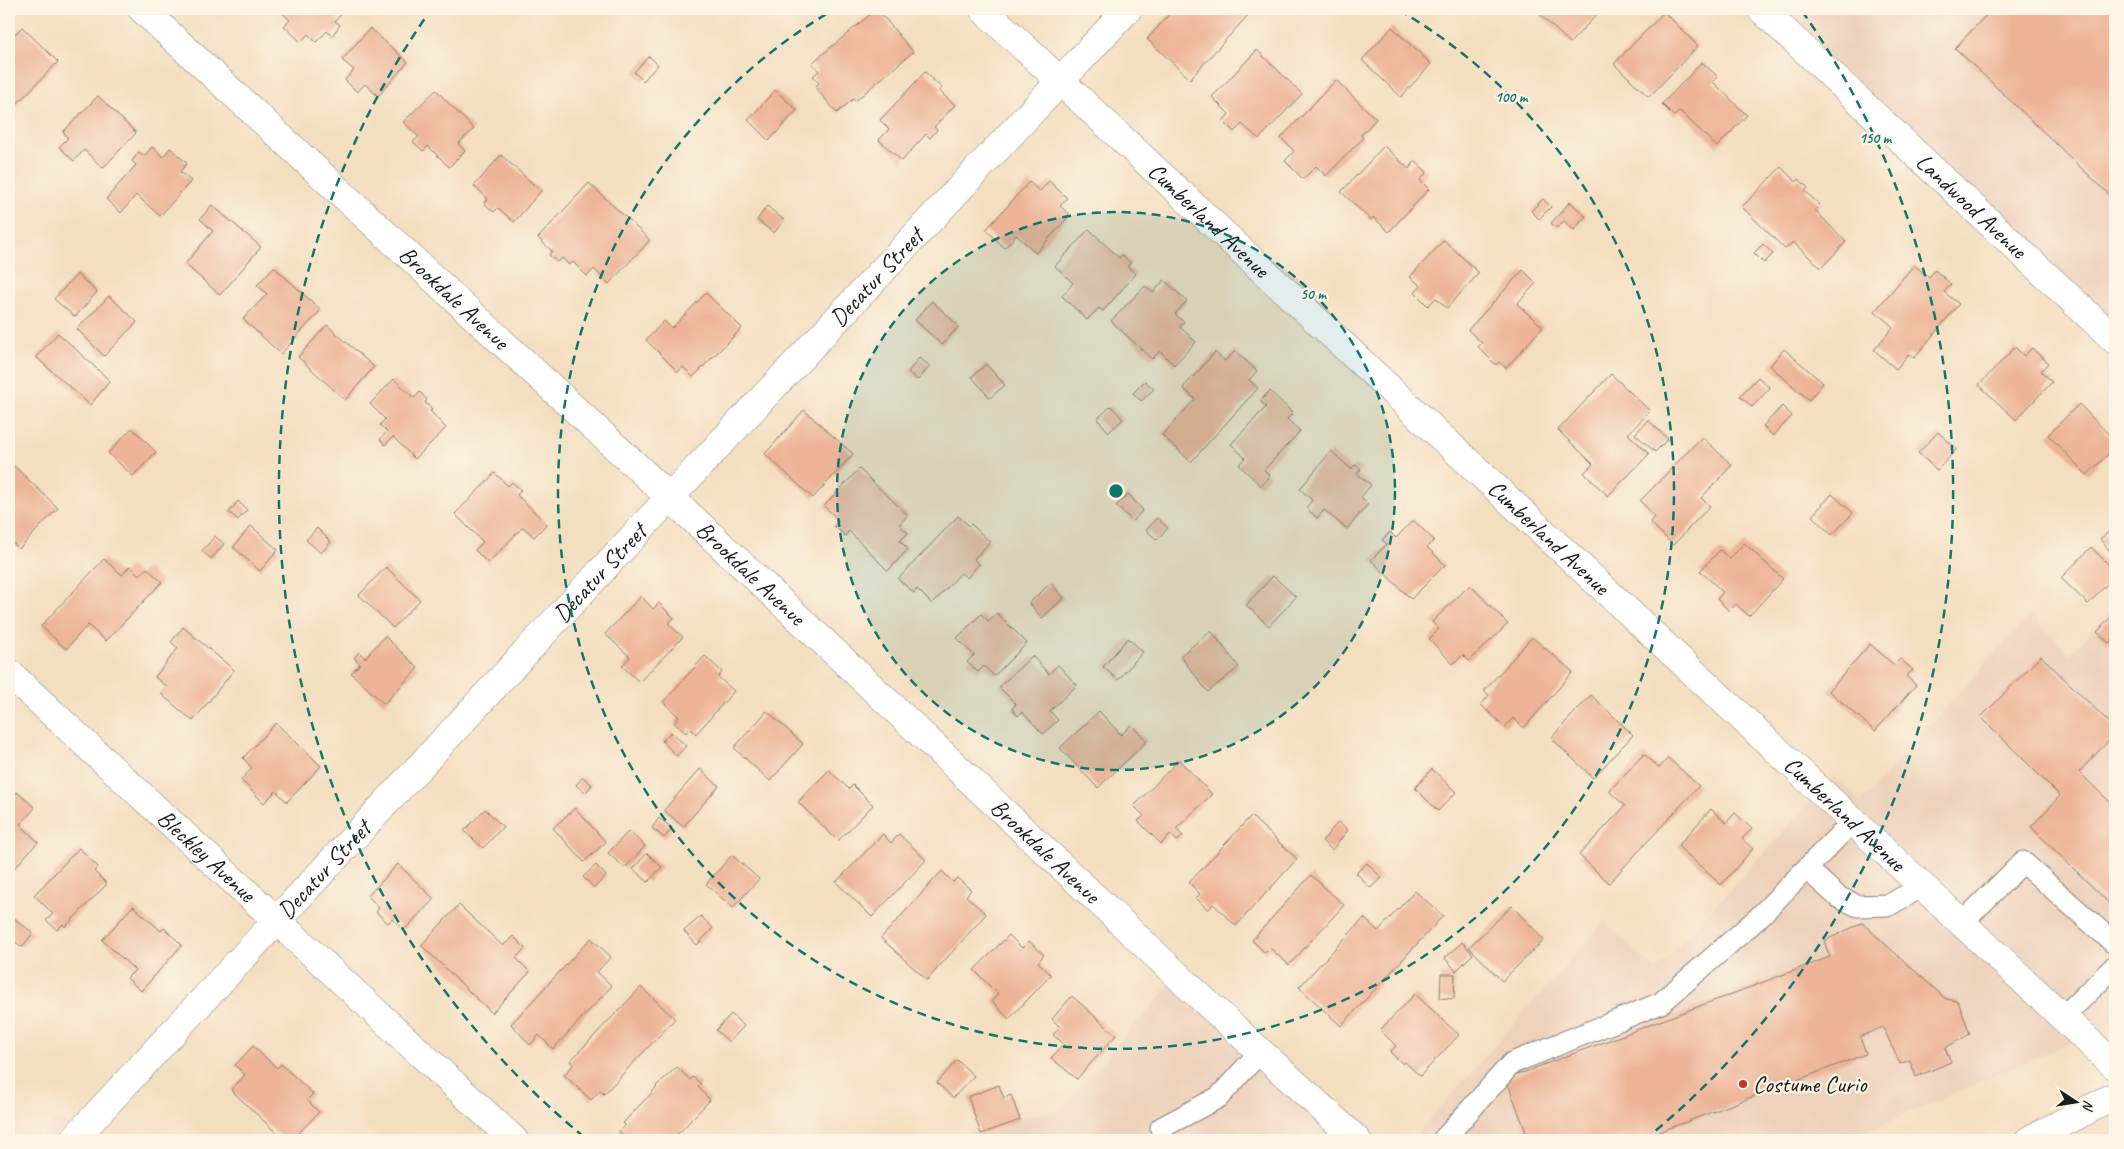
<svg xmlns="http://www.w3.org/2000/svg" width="2124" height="1149" font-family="Caveat,sans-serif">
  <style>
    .built { fill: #eed1bb }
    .building { fill: #edb497 }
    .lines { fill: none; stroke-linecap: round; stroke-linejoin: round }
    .lane-casing { stroke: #887d6e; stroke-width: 23 }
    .street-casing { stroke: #887d6e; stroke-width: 29 }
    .primary-casing { stroke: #887d6e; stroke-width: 29 }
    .lane { stroke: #fff; stroke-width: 21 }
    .street { stroke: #fff; stroke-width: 28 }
    .primary { stroke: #fff; stroke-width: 28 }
    .ring { fill: none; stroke: #0f766e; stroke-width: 2.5; stroke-dasharray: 9 6 }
    .poi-dot { fill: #c8321e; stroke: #fcf5e5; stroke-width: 2 }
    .labels { text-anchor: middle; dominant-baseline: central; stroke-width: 4.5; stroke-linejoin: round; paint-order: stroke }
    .street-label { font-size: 24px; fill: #1c1c1c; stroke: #fcf5e5 }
    .poi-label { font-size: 24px; fill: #1c1c1c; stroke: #fcf5e5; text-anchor: start }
    .centre { fill: #0f766e; stroke: #fcf5e5; stroke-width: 2.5 }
    .ring-label { font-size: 15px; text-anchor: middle; font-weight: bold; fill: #0f766e; stroke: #fcf5e5; stroke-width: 4.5; stroke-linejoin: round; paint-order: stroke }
  </style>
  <rect width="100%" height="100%" fill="#fcf5e5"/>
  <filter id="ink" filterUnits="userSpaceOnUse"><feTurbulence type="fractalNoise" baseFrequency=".02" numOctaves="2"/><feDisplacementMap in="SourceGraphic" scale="10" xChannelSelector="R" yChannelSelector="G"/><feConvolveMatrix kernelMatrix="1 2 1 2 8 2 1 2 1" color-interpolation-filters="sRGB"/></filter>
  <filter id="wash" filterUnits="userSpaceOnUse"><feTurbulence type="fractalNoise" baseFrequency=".0096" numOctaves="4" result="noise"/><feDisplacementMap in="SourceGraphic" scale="20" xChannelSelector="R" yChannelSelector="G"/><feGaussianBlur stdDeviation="1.12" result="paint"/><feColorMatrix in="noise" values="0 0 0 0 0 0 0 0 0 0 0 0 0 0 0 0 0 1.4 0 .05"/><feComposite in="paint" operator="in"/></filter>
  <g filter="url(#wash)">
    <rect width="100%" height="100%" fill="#f4dec0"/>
    <!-- built -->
    <path class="built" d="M1771,9H2115V333Z
      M2115,606V1020L2096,1031L1847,1140H1411L1604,922L1656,970L1834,777L1861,802L2030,614L2070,654Z
      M1182,971L1374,1140H941L943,1138L1061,1109Z
      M58,1117L83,1140H37Z"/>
    <g id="blocks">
      <!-- building -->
      <path class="building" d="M278,9H346L335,21L340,25L332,36L327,31L316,42L308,34L301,42L284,26L290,20Z
        M877,9L913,52L855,101L853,99L837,113L815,87L819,83L813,76L819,71L812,63Z
        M1174,9H1246L1250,13L1190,79L1147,39Z
        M1534,9H1602L1570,43Z
        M1992,9H2115V200L1955,48Z
        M1664,12L1698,46L1649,97L1614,64Z
        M22,27L58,62L9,112V40Z
        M1392,27L1431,64L1401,97L1362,60Z
        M370,28L408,62L378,96L365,84L357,92L345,80L354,70L342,60Z
        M1257,50L1302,94L1259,139L1242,124L1234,132L1223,121L1229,114L1212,97Z
        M649,56L658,65L643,81L634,72Z
        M1702,62L1718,77L1713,82L1747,115L1717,147L1680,111L1674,116L1662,104Z
        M925,72L942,88L939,91L955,105L934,127L937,130L930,138L926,134L902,161L879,140L889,129L880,120Z
        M1336,80L1376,119L1361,135L1363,138L1326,176L1316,166L1303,179L1285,161L1294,151L1281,138Z
        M436,90L474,129L458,144L465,151L449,167L428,146L423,151L413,142L419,137L403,122Z
        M775,90L797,110L769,141L748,120Z
        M98,96L136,133L103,168L84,150L74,161L59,147L68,138L63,132Z
        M1384,146L1409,169L1415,161L1427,172L1420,180L1429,189L1389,232L1373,217L1371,220L1341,192Z
        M152,147L163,157L170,148L187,163L180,172L191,181L160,216L136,195L121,213L106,199L136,165L132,161L139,152L144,156Z
        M501,155L541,191L514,222L498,208L494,212L484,203L488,199L474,186Z
        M1781,167L1796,182L1799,179L1808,188L1805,191L1820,205L1815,210L1846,242L1821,268L1793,242L1785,249L1742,207Z
        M1049,181L1067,198L1060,206L1070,215L1036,253L1016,235L1005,248L986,230L1029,182L1040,191Z
        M589,183L650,240L609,284L594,269L587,276L573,262L569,265L562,258L557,262L549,255L552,251L538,238Z
        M1543,199L1551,207L1539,219L1531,211Z
        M1570,202L1586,216L1574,230L1564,221L1557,228L1551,223Z
        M212,205L261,247L220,295L185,264L213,231L200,219Z
        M767,206L784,220L774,233L757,220Z
        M1089,229L1119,258L1122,255L1131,263L1127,266L1136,274L1103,311L1099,308L1087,320L1062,296L1073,283L1055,266Z
        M1444,240L1479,273L1447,308L1436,298L1428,306L1415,293L1421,286L1410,277Z
        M1763,244L1773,254L1764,263L1754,253Z
        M1914,265L1929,277L1935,270L1951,284L1944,292L1959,304L1914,358L1909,354L1896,369L1874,350L1893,327L1875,311Z
        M274,267L321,310L281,354L243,319L267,294L257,285Z
        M1523,270L1536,283L1517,304L1543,327L1506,368L1499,362L1496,365L1478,347L1482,343L1468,330Z
        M77,274L97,292L75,317L54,299Z
        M1164,280L1187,301L1175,314L1184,322L1180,327L1196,342L1174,365L1160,351L1152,359L1111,321L1145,286L1153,293Z
        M706,293L742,328L693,377L683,367L678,372L646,340L664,321L672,328Z
        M109,296L137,322L104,356L77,329Z
        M932,301L959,326L942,345L915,320Z
        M327,325L374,367L345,400L298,357Z
        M58,333L110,381L90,405L36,357Z
        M2015,347L2024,356L2032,348L2048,363L2041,371L2052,382L2016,420L1979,385Z
        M1784,349L1823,383L1809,400L1770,366Z
        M1235,351L1257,371L1249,380L1258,388L1191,462L1162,435L1195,399L1183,388L1215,352L1225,361Z
        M919,358L930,366L918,380L908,372Z
        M986,364L1005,385L990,398L972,377Z
        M1611,374L1650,411L1628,434L1649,454L1608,496L1584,473L1593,464L1558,430Z
        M1758,377L1770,388L1752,407L1740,396Z
        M394,379L414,398L420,392L427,400L425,402L432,410L430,411L446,428L415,459L393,437L385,445L380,439L387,432L380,425L385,419L370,404Z
        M1145,381L1154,389L1141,401L1133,393Z
        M1270,391L1293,413L1287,419L1300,431L1264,470L1270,476L1261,486L1239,465L1245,458L1231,444L1266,407L1260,401Z
        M2079,404L2115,441V447L2087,475L2048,435Z
        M1111,406L1123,419L1109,432L1097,419Z
        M1782,406L1792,416L1773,436L1763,426Z
        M804,410L853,454L813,498L765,454Z
        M1648,420L1668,439L1655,452L1635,434Z
        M132,428L156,452L133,476L108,453Z
        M1938,432L1957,449L1937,470L1918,453Z
        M1702,437L1732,465L1701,498L1710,506L1673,545L1650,522L1655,516L1640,501Z
        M1331,451L1351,469L1355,465L1361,469L1357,474L1371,485L1361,497L1368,504L1347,529L1324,510L1317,518L1306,508L1312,500L1300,489Z
        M9,461L58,508L19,549L9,539Z
        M859,469L908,515L899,525L908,533L900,541L908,549L888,571L849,531L845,536L834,526L839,521L824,506Z
        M495,473L508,486L512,482L521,490L517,495L547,524L534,537L523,527L488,563L475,550L483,542L455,514Z
        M1128,494L1143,510L1133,521L1116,506Z
        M1832,494L1853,513L1832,535L1812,516Z
        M238,501L247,510L238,520L229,512Z
        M958,516L969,526L971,524L990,542L974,559L979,564L967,578L961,573L932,604L917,589L914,593L898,579Z
        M1157,518L1168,528L1157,540L1146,530Z
        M1413,520L1434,540L1427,547L1445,565L1411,599L1371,560L1387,544L1382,540L1390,532L1396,538Z
        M251,526L278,550L260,571L233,547Z
        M317,528L331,542L321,553L306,540Z
        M2113,528L2115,531V545L2109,550L2100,539Z
        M215,536L224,544L211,559L202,551Z
        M1744,543L1783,579L1749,616L1736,604L1729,611L1717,599L1723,592L1700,571L1720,550L1730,559Z
        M2091,547L2115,571V576L2088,604L2061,578Z
        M104,559L122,575L130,566L139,575L147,568L162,582L106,641L88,625L66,649L41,626Z
        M386,567L420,600L393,628L359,595Z
        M1273,576L1296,597L1269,626L1246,605Z
        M1051,583L1064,598L1042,618L1029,603Z
        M1470,585L1508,624L1469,661L1463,655L1453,664L1429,639L1439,629L1432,622Z
        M641,596L653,609L659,603L674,618L668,623L683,637L639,682L622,666L630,657L605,634Z
        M997,613L1027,643L994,676L984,666L978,672L967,662L974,655L957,638L981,614L988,621Z
        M2115,613V636L2109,643L2097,632Z
        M183,627L234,670L193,721L161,694L167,687L155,677L178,648L171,642Z
        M1211,631L1239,667L1208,692L1180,656Z
        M385,636L418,668L384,704L351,673L360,664L354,658L359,652L365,658Z
        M1532,637L1573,672L1524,728L1513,718L1505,727L1481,705L1489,695L1484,691Z
        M1128,638L1143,652L1118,680L1103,667Z
        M1870,644L1894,665L1900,659L1913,670L1906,676L1916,685L1875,731L1829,691Z
        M705,656L722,672L718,677L734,691L696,734L690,728L686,733L674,723L679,717L663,702Z
        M1032,656L1049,674L1058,665L1077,685L1050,711L1058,720L1043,734L1022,712L1018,716L1012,709L1016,704L999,687Z
        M2041,656L2115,728V734L2079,772L2115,807V909L2031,827L2060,796L1981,717Z
        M1591,695L1633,735L1593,778L1551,738Z
        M767,711L803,744L770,781L734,748Z
        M1099,711L1121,735L1131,725L1147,741L1098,788L1060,748Z
        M276,723L321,766L287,802L276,791L264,803L241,780L252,768L243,758Z
        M671,732L686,746L677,756L662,741Z
        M1644,754L1659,768L1668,758L1699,786L1609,883L1579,855L1625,806L1609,791Z
        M1179,760L1212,794L1176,829L1183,836L1177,841L1170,834L1161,844L1138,821L1144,816L1134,806Z
        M700,769L719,786L683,827L664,810Z
        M1432,769L1456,792L1438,811L1415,788Z
        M829,770L849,789L853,785L873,805L838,841L798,802Z
        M583,777L592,785L585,793L576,785Z
        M17,792L35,808L20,824L38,842L10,873L9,800Z
        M575,808L606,842L584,862L553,828Z
        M485,809L503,827L483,848L464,831Z
        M1711,809L1726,823L1735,813L1752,829L1742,839L1753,849L1721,885L1678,846Z
        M1251,816L1297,859L1236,926L1213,904L1208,910L1196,898L1200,894L1189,883Z
        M659,818L672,828L664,838L652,828Z
        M1338,822L1348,830L1332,850L1322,841Z
        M629,831L645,846L625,868L608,853Z
        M883,834L891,843L899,834L926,860L872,917L836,882Z
        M79,848L98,867L94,871L107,884L65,927L63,924L57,930L46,920L53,914L34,895Z
        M647,853L662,867L648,882L633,869Z
        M732,855L759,879L733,908L706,884Z
        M1367,863L1382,878L1370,888L1356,873Z
        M398,864L434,899L404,930L392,919L388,923L376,912L379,908L368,896Z
        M596,865L606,876L594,888L583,877Z
        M942,871L953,882L957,878L971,890L966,896L986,914L927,980L881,938Z
        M1311,875L1344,905L1289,965L1270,948L1265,953L1252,940Z
        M1415,891L1443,916L1341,1026L1299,987L1364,918L1378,931Z
        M459,905L503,946L513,936L525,948L516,958L530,972L492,1013L421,945Z
        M133,906L161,931L164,928L182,945L141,991L127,978L135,970L102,940Z
        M1512,906L1544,940L1502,981L1469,947Z
        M9,914L33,933L22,947L9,937Z
        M701,916L713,928L697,945L684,931Z
        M1862,923L1946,999L1958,1001L1970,1034L1945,1048L1951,1062L1916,1077L1910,1060L1900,1064L1883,1027L1860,1037L1866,1054L1638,1140H1529L1506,1079L1830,957L1824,941Z
        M1009,935L1022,948L1029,941L1044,955L1038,962L1051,975L1009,1019L992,1001L998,994L974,970Z
        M591,938L611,957L597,972L612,986L553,1049L539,1035L530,1045L511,1024Z
        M1462,942L1473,954L1456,971L1445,958Z
        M1441,974H1455L1454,999L1440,998Z
        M641,987L675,1019L604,1094L600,1090L591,1100L564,1075L573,1065L570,1061Z
        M1415,994L1459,1035L1420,1076L1405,1062L1403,1064L1390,1052L1396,1046L1380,1030Z
        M1072,996L1116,1035L1077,1079L1051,1058L1064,1044L1053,1035L1060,1027L1052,1019Z
        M731,1014L744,1026L729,1042L716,1030Z
        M253,1046L277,1068L281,1064L313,1094L307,1100L319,1112L292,1140H284L231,1090L245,1075L235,1065Z
        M957,1060L974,1076L953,1098L937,1083Z
        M677,1067L690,1080L693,1077L701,1084L698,1087L710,1100L672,1140H628L619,1132L625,1125L623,1123L657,1087L656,1086Z
        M999,1085L1004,1098L1011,1095L1020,1120L981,1134L968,1097Z"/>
    </g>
  </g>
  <g filter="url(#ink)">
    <use href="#blocks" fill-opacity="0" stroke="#887d6e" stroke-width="1"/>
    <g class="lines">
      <!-- lane casing -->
      <g class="lane-casing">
        <path id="lane" d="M1807,869L1838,897L1858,906L1889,905L1923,886
          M1962,923L2023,862L2115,944
          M2063,1017L2115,966
          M1164,1140L1161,1128L1219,1097L1260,1052
          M1443,1140L1512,1063L1661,1003L1757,919L1853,821"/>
      </g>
      <!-- street casing -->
      <g class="street-casing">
        <g id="street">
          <path id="s1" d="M142,9L688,514L1196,993L1357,1140"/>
          <path id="s2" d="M983,9L2115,1066"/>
          <path id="s3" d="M1761,9L2115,340"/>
          <path id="s4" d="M9,673L514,1140"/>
          <path id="s5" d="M73,1140L670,497L1128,9"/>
        </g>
      </g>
      <!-- primary casing -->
      <g class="primary-casing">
        <path id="primary" d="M2029,1140L2115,1096"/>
      </g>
      <!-- lane -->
      <use href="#lane" class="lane"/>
      <!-- street -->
      <use href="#street" class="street"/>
      <!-- primary -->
      <use href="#primary" class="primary"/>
    </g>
  </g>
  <!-- distance rings -->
  <circle cx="1116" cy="491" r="279" fill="#0f766e" fill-opacity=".12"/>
  <g class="ring">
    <circle cx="1116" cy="491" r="279"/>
    <path d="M1399 10A558 558 0 1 1 833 10"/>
    <path d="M584 1137A837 837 0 0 1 430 11M1802 11A837 837 0 0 1 1648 1137"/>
  </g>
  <!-- markers -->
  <circle class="poi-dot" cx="1743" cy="1084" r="5"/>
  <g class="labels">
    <!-- street labels -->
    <g class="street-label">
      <text stroke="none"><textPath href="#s3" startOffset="288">Landwood Avenue</textPath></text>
      <text stroke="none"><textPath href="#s2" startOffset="309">Cumberland Avenue</textPath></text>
      <text stroke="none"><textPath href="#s5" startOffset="1179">Decatur Street</textPath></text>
      <text stroke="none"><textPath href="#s1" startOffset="425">Brookdale Avenue</textPath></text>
      <text stroke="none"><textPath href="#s2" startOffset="774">Cumberland Avenue</textPath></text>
      <text stroke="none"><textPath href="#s5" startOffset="774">Decatur Street</textPath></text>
      <text stroke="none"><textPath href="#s1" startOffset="830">Brookdale Avenue</textPath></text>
      <text stroke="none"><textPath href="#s2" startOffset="1179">Cumberland Avenue</textPath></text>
      <text stroke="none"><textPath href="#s1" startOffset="1235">Brookdale Avenue</textPath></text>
      <text stroke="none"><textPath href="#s4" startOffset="269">Bleckley Avenue</textPath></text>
      <text stroke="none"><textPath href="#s5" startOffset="369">Decatur Street</textPath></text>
    </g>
    <!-- poi labels -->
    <g class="poi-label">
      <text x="1753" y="1084">Costume Curio</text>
    </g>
  </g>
  <circle cx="1116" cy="491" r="8" class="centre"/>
  <g class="ring-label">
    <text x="1511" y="102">100 m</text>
    <text x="1875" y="143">150 m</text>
    <text x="1313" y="299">50 m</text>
  </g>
  <!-- margin -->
  <rect width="2124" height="1149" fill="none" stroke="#fcf5e5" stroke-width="30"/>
  <!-- north arrow -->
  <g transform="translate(2076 1102) rotate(102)" stroke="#fcf5e5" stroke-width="4" paint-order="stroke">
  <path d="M0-4L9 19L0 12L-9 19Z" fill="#1c1c1c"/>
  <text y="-8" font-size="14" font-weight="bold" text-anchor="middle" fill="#1c1c1c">N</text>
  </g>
</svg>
